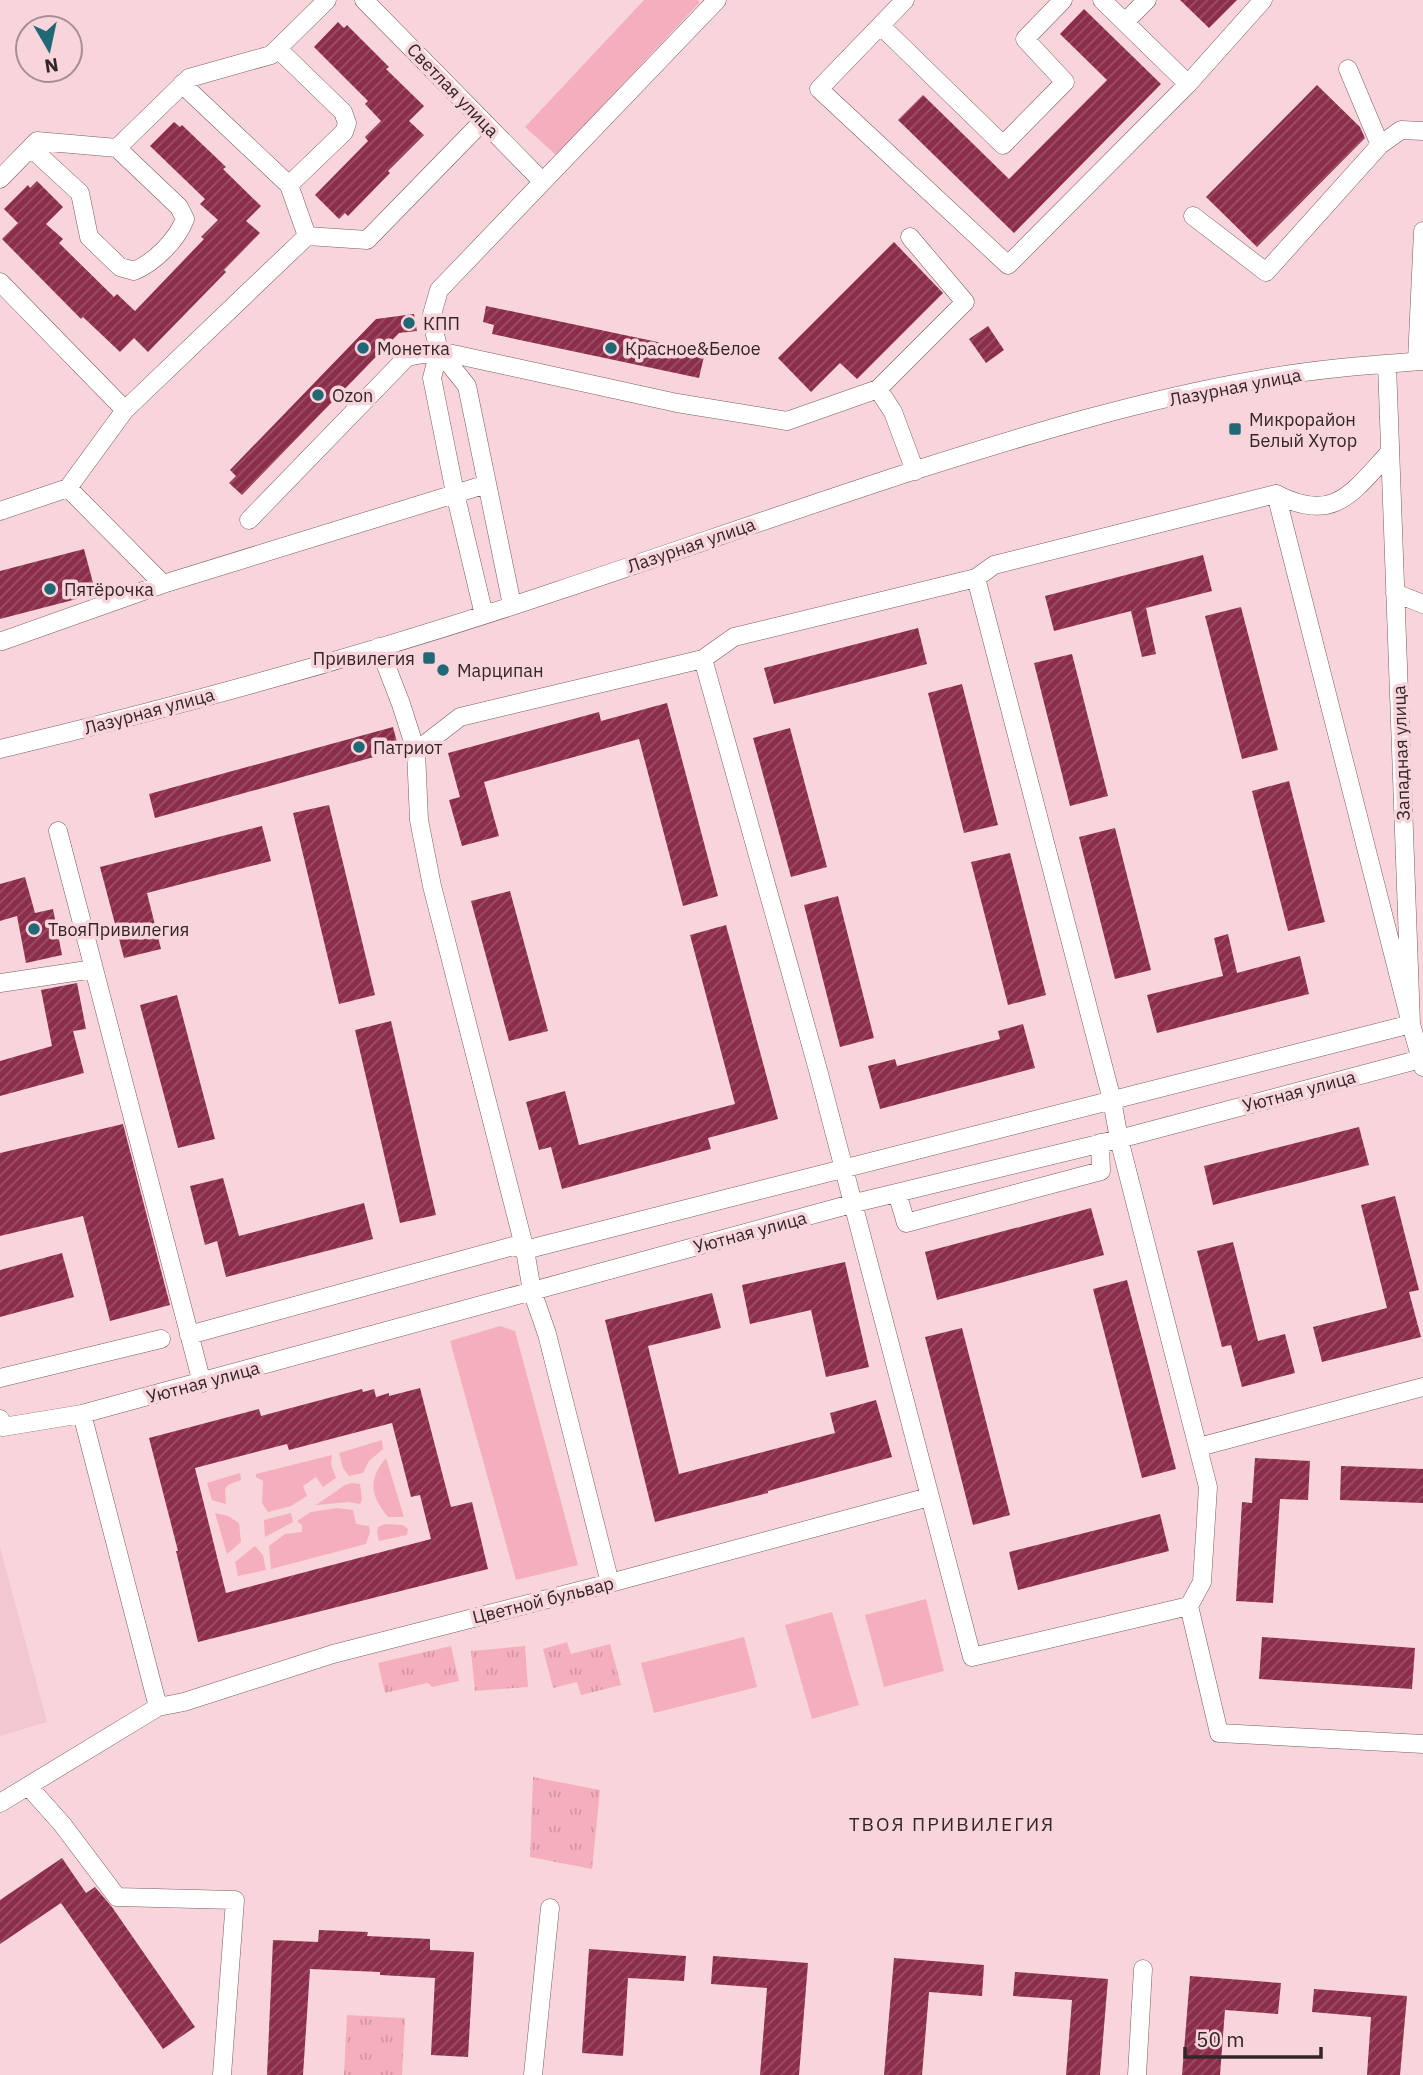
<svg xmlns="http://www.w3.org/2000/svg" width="1423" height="2075" font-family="'IBM Plex Sans',sans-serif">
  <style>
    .built { fill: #f3c7d0 }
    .green { fill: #f5aebd }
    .park { fill: url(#park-tufts) }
    .building { fill: url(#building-hatch); fill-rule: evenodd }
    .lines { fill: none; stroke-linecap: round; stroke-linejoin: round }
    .minor-casing { stroke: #7a5c62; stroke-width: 19 }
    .minor { stroke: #fff; stroke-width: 18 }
    .poi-dot { fill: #216877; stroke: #f8d5db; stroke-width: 2.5 }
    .labels { text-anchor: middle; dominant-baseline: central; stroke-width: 7; stroke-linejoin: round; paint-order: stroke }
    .street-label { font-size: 18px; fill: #332628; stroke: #f8d5db }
    .poi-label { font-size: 18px; fill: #332628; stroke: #f8d5db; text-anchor: start }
    .neighbourhood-label { font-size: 19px; letter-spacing: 2px; fill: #332628; stroke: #f8d5db }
  </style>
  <defs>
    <pattern id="park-tufts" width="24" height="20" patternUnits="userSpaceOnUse" patternTransform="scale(1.75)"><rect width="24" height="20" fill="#f5aebd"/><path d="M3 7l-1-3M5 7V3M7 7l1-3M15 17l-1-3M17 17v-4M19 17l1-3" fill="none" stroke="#d296a2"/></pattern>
    <pattern id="building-hatch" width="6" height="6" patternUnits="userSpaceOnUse" patternTransform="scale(1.75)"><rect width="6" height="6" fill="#8c2e4b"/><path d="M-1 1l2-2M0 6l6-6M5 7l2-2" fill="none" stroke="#9a5268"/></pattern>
  </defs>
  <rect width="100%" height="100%" fill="#f8d5db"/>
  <!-- built -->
  <path class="built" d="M0,1547L47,1722L0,1736Z"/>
  <!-- green -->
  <path class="green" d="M644,0H697L700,2L556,155L525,127Z
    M500,1326L515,1331L578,1565L516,1580L450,1341Z
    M382,1440L383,1449L369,1461L363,1473L349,1476L343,1468L339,1453Z
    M332,1455L331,1464L336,1478L323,1487L316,1477L303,1486L307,1496L291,1506L268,1512L262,1503L263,1481L256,1477V1474Z
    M386,1458L404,1517H388C370,1495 368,1480 386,1458Z
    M240,1473L241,1480L228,1485L225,1489L226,1504L212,1500L207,1483Z
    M352,1483L360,1484L362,1499L360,1504L349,1502L316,1505L345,1485Z
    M337,1508L353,1510L356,1524L369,1526L370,1532L366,1544L271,1569L269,1546L285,1534L302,1532V1525L297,1521L311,1512Z
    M215,1513L228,1516L239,1523L241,1542L227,1554Z
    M291,1513L293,1522L265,1537L264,1520Z
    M385,1524L403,1525L408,1529L407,1535L379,1541L377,1532L378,1527Z
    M255,1546L263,1555L266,1570L238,1576L235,1562Z
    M926,1599L944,1671L884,1687L865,1615Z
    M832,1612L859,1705L812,1719L785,1625Z
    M744,1637L757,1687L654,1713L641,1663Z"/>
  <!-- park -->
  <path class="park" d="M567,1642L571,1654L610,1644L621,1685L581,1695L577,1682L553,1688L543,1649Z
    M451,1646L459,1681L432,1687L428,1683L385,1693L378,1663Z
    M525,1646L528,1687L475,1691L471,1651Z
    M533,1777L600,1790L592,1869L530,1857Z
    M347,2015L405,2018L402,2075H344Z"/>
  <!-- building -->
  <path class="building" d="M1180,0H1237L1209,28Z
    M1084,9L1161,84L1014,233L898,120L923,95L1009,179L1107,80L1060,34Z
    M338,22L344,28L347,25L389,67L386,69L424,106L409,121L424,135L388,171L390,173L348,216L345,213L339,219L315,195L368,141L365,137L381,121L365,104L368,101L314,47Z
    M1317,85L1360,127L1365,138L1257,247L1206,197Z
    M174,122L180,127L182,125L226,167L223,169L261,206L246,221L260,233L224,270L226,272L148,352L134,338L120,352L83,317L81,319L2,239L18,223L4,209L28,185L30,188L37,181L63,207L46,224L63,239L59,243L114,297L117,294L135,311L204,239L201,237L218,220L200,204L205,199L150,146Z
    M894,242L943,293L857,379L840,363L811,392L778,358Z
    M486,306L705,352L699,378L492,334L494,325L483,322Z
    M414,314L417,331L399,333L242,495L229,483L236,476L230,470L376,319Z
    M988,326L1004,350L986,363L969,339Z
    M84,549L96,594L0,619V571Z
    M1203,555L1212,591L1146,608L1156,654L1142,657L1131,611L1054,631L1045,596Z
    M1241,607L1278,750L1242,759L1205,616Z
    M918,628L927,664L774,704L764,668Z
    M1072,654L1108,796L1070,806L1034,663Z
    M962,684L998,825L964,833L928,693Z
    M667,703L718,896L683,906L639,739L484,782L499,836L462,846L449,800L460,797L448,753L599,712L601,721Z
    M393,727L399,750L155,818L149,794Z
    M790,728L827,867L791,877L753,738Z
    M1289,781L1325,922L1288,931L1252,791Z
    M329,805L375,995L339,1004L293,813Z
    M262,826L271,861L147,893L161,949L124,958L100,867Z
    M1115,828L1151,970L1115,979L1079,837Z
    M1010,853L1046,995L1008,1005L971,862Z
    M25,877L35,913L53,909L62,955L26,963L17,916L0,921V884Z
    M510,891L548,1031L509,1041L471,901Z
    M838,896L874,1038L840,1047L804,905Z
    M726,925L778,1119L708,1138L711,1149L562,1189L551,1147L539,1150L526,1102L565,1091L579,1145L735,1104L690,935Z
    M1228,934L1237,973L1300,956L1309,994L1157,1033L1147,995L1223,976L1214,938Z
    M77,983L86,1029L73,1031L84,1073L0,1096V1061L52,1046L41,990Z
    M177,995L215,1139L178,1148L140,1005Z
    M391,1021L436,1215L400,1223L355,1030Z
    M1023,1024L1035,1068L880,1109L868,1066L895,1059L897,1066L1000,1039L998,1031Z
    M123,1124L170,1305L110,1321L83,1216L0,1236V1153Z
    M1359,1127L1369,1165L1213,1205L1204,1166Z
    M223,1178L239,1236L364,1203L373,1239L226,1277L217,1241L205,1245L190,1186Z
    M1395,1196L1419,1290L1409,1292L1421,1337L1322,1362L1313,1327L1387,1308L1361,1205Z
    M1091,1208L1104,1255L937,1300L925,1252Z
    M1233,1242L1258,1341L1285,1334L1295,1373L1242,1387L1231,1345L1222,1347L1197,1251Z
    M62,1253L74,1297L0,1317V1270Z
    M845,1262L869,1367L826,1377L811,1310L750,1324L742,1285Z
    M1127,1280L1176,1469L1142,1478L1093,1289Z
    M712,1293L721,1328L648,1346L679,1474L835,1433L830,1413L876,1400L892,1457L768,1491V1493L655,1522L605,1320Z
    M962,1328L1010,1515L973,1525L925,1337Z
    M420,1388L451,1507L472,1502L488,1569L198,1642L176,1551H178L149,1438L259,1409L261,1416L362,1389L363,1392L374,1389L376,1397L389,1393V1396ZM392,1423L411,1497L420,1495L431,1539L226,1593L195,1468L287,1444L289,1450Z
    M1255,1458L1310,1461L1308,1500L1280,1499L1273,1603L1236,1601L1242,1502L1252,1503Z
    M1341,1466L1423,1469V1503L1340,1500Z
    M1160,1514L1169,1551L1018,1590L1009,1552Z
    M1262,1637L1415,1648L1412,1689L1259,1679Z
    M62,1858L86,1893L95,1887L112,1907L195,2027L163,2049L61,1903L0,1944V1900Z
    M319,1930L368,1932L367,1936L430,1939V1950L474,1952L468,2057L431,2055L435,1978L380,1975V1972L310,1969L303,2075H267L273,1940L318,1942Z
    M589,1949L686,1956L684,1981L628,1978L623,2056L582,2053Z
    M713,1956L808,1963L799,2075H760L767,1988L711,1984Z
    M894,1958L984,1965L982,1996L929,1992L922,2075H884Z
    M1015,1972L1108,1979L1100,2075H1066L1072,2000L1013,1996Z
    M1190,1976L1281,1983L1278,2014L1225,2010L1220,2075H1182Z
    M1314,1989L1407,1996L1400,2075H1367L1371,2017L1312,2012Z"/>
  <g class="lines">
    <!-- minor casing -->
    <g class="minor-casing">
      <path id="minor" d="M364,0L542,181
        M905,0L819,89L1008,265L1188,84L1263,0
        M1102,0L1188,84
        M1125,22L1147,0
        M881,26L1003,145L1065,82L1025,39L1063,0
        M278,49L343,112L347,123L344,132L289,185L307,236
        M1348,69L1380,145
        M182,84L289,185
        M31,148L80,193L89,237L120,267L134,271C155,262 177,240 185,219L179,207L117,148
        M0,179L37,141L117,148L189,78L271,55L327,0
        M1193,216L1266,272L1380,145L1401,130L1423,131
        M910,237L965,302L878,389L893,412L915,471
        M0,282L125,410
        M439,351L431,318L439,290L717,0
        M1417,361L1423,231
        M1387,364L1411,1024L1423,1067
        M0,511L68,488
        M249,520L407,357L439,351L677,403L787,421L878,389
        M976,578L1112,1100L1119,1139L1208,1487L1202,1582L1189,1606L1219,1733L1423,1744
        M163,584L68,488L125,410L307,236L367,240L483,121
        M1395,593L1423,604
        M484,615L455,493L432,378L439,351L467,386L512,605
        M2,641L163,584L487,484
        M379,647L401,704L416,751
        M703,659L818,1070L972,1657L1189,1606
        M0,749C188,704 374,653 557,591C677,551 796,509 916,470C1029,434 1144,399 1261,379C1314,369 1369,365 1423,361
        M58,831L202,1383
        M0,983L94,969
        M897,1193L906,1223L1101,1171L1100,1143
        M189,1335L513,1246L525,1250L1411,1024L1276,494
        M0,1378L161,1339
        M82,1414L158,1707
        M0,1419L3,1427L82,1414L855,1203L1119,1139L1421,1059
        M1199,1447L1423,1387
        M610,1583L547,1334L532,1291L525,1250L432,886L419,820L416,751L460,717L703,659L734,637L976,578L994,565L1276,494C1334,524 1352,493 1389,453
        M28,1786L62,1824L117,1897L235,1900L222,2075
        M0,1803L158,1707L184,1702L333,1654L610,1583L929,1497
        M533,2075L550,1908
        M1137,2075L1143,1969"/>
    </g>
    <!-- minor -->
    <use href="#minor" class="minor"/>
  </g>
  <!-- markers -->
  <g class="poi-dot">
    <circle cx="409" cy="323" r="7"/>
    <circle cx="363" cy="348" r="7"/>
    <circle cx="611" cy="348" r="7"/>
    <circle cx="318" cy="395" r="7"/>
    <rect x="1228" y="422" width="14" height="14" rx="3.5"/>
    <circle cx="50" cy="589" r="7"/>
    <rect x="422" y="651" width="14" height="14" rx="3.5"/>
    <circle cx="443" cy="670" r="7"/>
    <circle cx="359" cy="747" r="7"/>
    <circle cx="34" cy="929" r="7"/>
  </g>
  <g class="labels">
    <!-- street labels -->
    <g class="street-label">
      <text transform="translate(453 90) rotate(46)">Светлая улица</text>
      <text transform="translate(1235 387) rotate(-11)">Лазурная улица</text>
      <text transform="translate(691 545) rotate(-19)">Лазурная улица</text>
      <text transform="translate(149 711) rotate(-15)">Лазурная улица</text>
      <text transform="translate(1401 753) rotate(-92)">Западная улица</text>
      <text transform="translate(1299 1091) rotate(-15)">Уютная улица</text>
      <text transform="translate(750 1232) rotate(-15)">Уютная улица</text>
      <text transform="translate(203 1382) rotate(-15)">Уютная улица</text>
      <text transform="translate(543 1600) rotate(-14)">Цветной бульвар</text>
    </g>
    <!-- poi labels -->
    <g class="poi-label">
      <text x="423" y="323">КПП</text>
      <text x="377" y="348">Монетка</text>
      <text x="625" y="348">Красное&amp;Белое</text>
      <text x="332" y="395">Ozon</text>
      <text x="1249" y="419">Микрорайон<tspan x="1249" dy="21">Белый Хутор</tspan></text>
      <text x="64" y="589">Пятёрочка</text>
      <text x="415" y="658" text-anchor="end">Привилегия</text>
      <text x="457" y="670">Марципан</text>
      <text x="373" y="747">Патриот</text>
      <text x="48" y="929">ТвояПривилегия</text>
    </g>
    <!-- neighbourhood labels -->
    <g class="neighbourhood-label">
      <text x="952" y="1824">ТВОЯ ПРИВИЛЕГИЯ</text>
    </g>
  </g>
  <!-- north arrow -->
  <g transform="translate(49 49) rotate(171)"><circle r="33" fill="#f8d5db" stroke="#a98f93" stroke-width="2"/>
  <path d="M0-5L12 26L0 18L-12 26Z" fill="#216877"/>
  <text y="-10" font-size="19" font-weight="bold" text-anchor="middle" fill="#332628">N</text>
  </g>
  <!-- scale -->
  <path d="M1185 2047v10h136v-10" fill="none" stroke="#332628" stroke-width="3.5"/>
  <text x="1196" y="2047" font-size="21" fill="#332628" stroke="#f8d5db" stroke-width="5" paint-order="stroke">50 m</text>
</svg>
